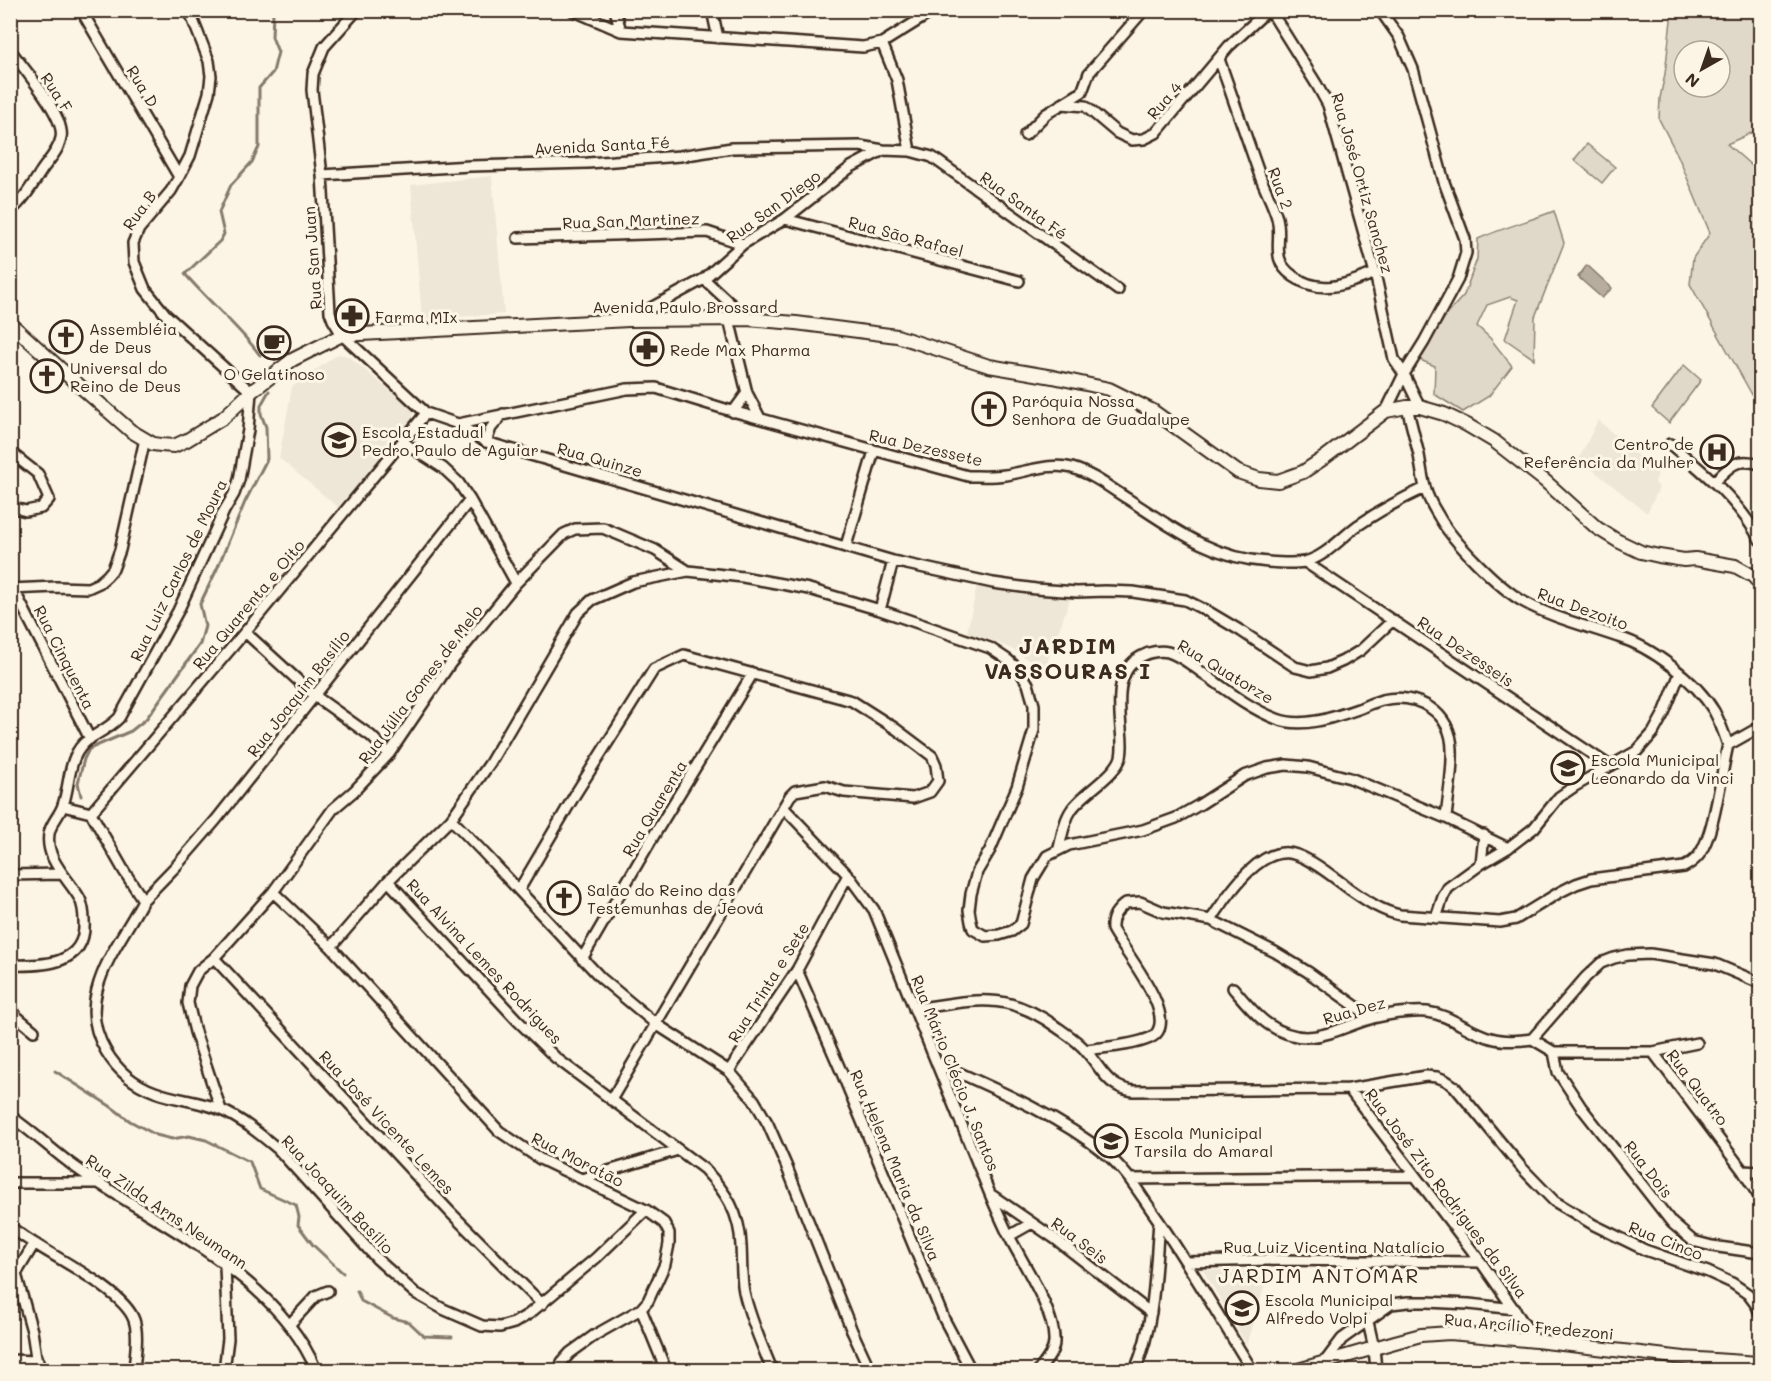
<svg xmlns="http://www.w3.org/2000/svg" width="1771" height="1381" font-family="Mali,sans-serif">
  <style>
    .built { fill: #eee6d6 }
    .green { fill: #e0d8c8; stroke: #8e8173; stroke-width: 1.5; fill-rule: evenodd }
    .water { fill: #b7ad9e; stroke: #85796b; stroke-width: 1.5 }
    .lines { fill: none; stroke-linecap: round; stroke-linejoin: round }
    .stream { stroke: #85796b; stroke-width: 3 }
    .street-casing { stroke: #3b2a1e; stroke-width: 14 }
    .secondary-casing { stroke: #3b2a1e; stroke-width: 16 }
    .street { stroke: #fcf5e5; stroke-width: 9 }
    .secondary { stroke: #fcf5e5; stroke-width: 12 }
    .labels { text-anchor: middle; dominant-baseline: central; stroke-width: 6; stroke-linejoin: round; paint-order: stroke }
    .street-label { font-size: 16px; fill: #3b2a1e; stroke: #fcf5e5 }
    .poi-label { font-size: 16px; fill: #3b2a1e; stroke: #fcf5e5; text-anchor: start }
    .quarter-label { font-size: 20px; letter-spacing: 1.5px; fill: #3b2a1e; stroke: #fcf5e5 }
    .district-label { font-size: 22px; font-weight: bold; letter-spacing: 1.5px; fill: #3b2a1e; stroke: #fcf5e5 }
  </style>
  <rect width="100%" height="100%" fill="#fcf5e5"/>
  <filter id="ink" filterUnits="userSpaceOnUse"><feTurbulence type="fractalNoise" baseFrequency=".0167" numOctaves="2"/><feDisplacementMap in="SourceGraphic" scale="12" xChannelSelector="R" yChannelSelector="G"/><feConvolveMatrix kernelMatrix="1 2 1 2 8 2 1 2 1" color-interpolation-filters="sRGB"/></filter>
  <g filter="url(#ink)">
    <!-- built -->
    <path class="built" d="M492,176L504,314L422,319L411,185Z
      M338,354L348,356L410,407L413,413L412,421L338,507L279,458L292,387Z
      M1598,420L1658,474L1655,482L1659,488L1647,513L1579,459Z
      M977,586L1005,592L1070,599L1044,672L1016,651L991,640L967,632Z
      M1203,1270L1269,1271L1247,1345Z"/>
    <!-- green -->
    <path class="green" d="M1672,11H1760V129L1727,144L1760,173V409L1690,284L1693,258L1710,233L1678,156L1659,119L1660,98L1665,74ZM1684,51H1720V87H1684Z
      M1587,144L1615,167L1602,183L1574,160Z
      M1554,211L1564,243L1535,317L1534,359L1505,339L1518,300L1510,297L1487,305L1477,326L1490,338L1512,366L1489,396L1463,412L1434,394L1435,366L1420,360L1431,339L1446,315L1464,295L1477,259L1478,239C1502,228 1529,221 1554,211Z
      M1684,365L1701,380L1669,423L1652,408Z"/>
    <!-- water -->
    <path class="water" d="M1587,265L1612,288L1602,298L1578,277Z"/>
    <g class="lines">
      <!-- stream -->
      <path class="stream" d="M292,10H298
        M260,355C238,326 209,302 185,274L220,241L224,234L219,212L231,185L252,162L259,147V88L273,72L278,52L272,37L273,12L287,10
        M81,796L78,783L84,759L89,749L131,731L146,719L200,644L205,626L200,604L217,569L245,502L267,459L266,427L261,414V405L269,391
        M55,1071L110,1106L130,1121L156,1135L172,1139L189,1136L206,1140L250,1162L260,1189L296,1205L299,1217L298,1225L313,1245L343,1273
        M357,1291L361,1301L393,1318L409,1322L424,1336L452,1337"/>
      <!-- street casing -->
      <g class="street-casing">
        <path id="street" d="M81,10L179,177
          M357,10L324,47L313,74L312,90L322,175L330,312L333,320L342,335L426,413L458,424L486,442L893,561L993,583L1036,589L1077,592L1105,591L1133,592L1185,600L1209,612L1241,631L1295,667L1311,671L1327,668L1343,661L1361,650L1393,620
          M572,10L621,31L863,47L882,43L935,10
          M615,10L621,31
          M712,10L718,38
          M1270,10L1317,85L1328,105L1375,273L1394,359L1404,374L1420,407
          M1380,10L1399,37L1413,69L1444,182L1465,239L1466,253L1458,279L1424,342L1404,374L1386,411
          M882,43L897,80L910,151
          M10,50C24,69 66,117 61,138C59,150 49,160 42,170C33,184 24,200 10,211
          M1219,59C1233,98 1246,137 1260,176C1265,190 1273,204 1277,218C1283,241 1269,259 1293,276C1321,296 1347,284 1375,273
          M1062,104L1085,106L1117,133L1132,140L1144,139L1156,133L1229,46L1268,10
          M1025,135L1046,114L1082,92L1089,73L1144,10
          M322,175L470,166L588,163L680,156L732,148L860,146L883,150
          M785,219L1019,281
          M518,238L707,232L743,244
          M704,279L747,319
          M729,319L747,393L760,418
          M629,320L704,279L743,244L785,219L851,167L883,150L910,151L932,157L1118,290
          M1407,407C1411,423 1415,439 1419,455C1421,466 1422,476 1425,487C1427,496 1433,507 1438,515C1452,541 1499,588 1524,602C1553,618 1587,626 1618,637C1652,647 1696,681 1714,711C1720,722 1724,733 1728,745
          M733,412L747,393
          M458,424L627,389L656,388L725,409L968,476C980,476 993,477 1005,475C1026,472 1052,462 1072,468C1093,474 1110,488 1128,499C1174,529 1212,558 1268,562C1280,563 1293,564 1304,562C1324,558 1341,538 1357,526C1379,511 1401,499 1425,488
          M403,442L443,468L458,482L470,500L516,583
          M486,442L491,428L503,414
          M1670,444C1704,472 1739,501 1760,540
          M10,452L38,474L49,499L41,508L26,511L10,507
          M1714,482C1730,466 1736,457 1760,464
          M846,546L874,451
          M1305,562L1610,766
          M13,588L90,739
          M10,589L56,587L88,588L99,583L107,576L113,569L120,550L145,439
          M880,610L893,561
          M245,632L315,696L371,736L389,754
          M1728,745L1760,727
          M63,806L91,813
          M784,808L848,875L874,910L990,1194C996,1208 1002,1222 1009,1236C1022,1262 1056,1313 1054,1342C1054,1353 1045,1362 1039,1370
          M91,813L124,871L143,900C128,929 105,958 97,990C85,1033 114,1077 155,1092C176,1100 201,1101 221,1110C242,1119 261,1135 278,1149L377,1259L415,1293L443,1309L482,1326L500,1327L514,1323L529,1314L596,1258L646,1210
          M91,813L245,632L426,413
          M451,819L483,852L601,978L656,1024L729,1071L754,1100L768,1124L786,1165L852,1331L870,1370
          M1059,848C1062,836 1064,820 1072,809C1083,793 1116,775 1121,757C1123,748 1122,738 1121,729C1119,703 1115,670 1142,656C1149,652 1160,650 1168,652C1182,656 1195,668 1207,676C1229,692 1251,709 1277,719C1303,729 1335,717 1361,708C1367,705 1375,702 1382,700C1417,692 1452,712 1452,750C1453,772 1448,796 1446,818
          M1481,864L1484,835
          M10,875L61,874
          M388,881L517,1020L556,1058L704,1169C726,1192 740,1213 741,1246C742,1261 741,1277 744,1292C750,1319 762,1345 772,1370
          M519,890L576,793L654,669L684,655L852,701L896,729L932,756L936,765L938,781L930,792L913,798L844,792L825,786L795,791L790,796L611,1100
          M273,892L331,947L499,1131L540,1159L646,1210L664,1223L669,1233V1244L665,1264L648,1301L641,1309L595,1335L570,1353L562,1362L560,1370
          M143,900L177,865L216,820L470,500
          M1436,918L1443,897L1448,888L1481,864L1508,848L1534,828L1559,797L1575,786L1637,751L1653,733L1664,713L1680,673
          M1211,920C1227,896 1262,841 1297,855C1316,862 1334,878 1351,890C1367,901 1381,911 1400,915L1500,922L1516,919L1560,892L1576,884L1591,879L1684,867C1690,864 1695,860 1699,855C1715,833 1721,773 1728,745
          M331,947L388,881L451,819L490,763L578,613L592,600L633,582L688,571
          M214,958L450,1212L542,1304
          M582,959L653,837L753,673
          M10,965C44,966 87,965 84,921C84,914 83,906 80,899C69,879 45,860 49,834C50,824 60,815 63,805C71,782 67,755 89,739C100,732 110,727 119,718L178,611L224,511L234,494L239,480L248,430L251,392L166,315L145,289L134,262L133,243L139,229L171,191L179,177L190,156L209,93L211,76L209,61L189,10
          M797,970L841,1071L944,1319L971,1370
          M1233,988C1244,1001 1255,1015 1268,1024C1308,1051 1334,1029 1373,1018C1389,1014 1410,1011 1427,1012C1451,1015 1468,1032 1491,1038C1504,1042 1518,1041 1532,1039
          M10,1005L16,1016L34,1031
          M914,1009C973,1001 1005,989 1058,1028C1068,1035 1078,1041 1086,1051C1102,1069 1107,1087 1133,1091L1349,1089L1426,1076L1437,1077L1445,1080L1454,1086L1522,1168L1554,1201L1594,1225L1645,1250L1708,1272L1732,1283L1748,1294L1757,1306L1760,1314
          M1532,1039L1586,977L1601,963L1614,958L1628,955L1650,954L1715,964L1760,983
          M1532,1039L1554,1052H1653L1697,1043
          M1086,1050C1106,1047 1131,1046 1150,1038C1185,1022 1121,948 1112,929C1111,917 1117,910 1126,903L1140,902L1163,912L1211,920L1275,952L1308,972L1372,1018
          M1554,1052L1558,1072L1581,1107L1672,1223L1693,1241L1712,1246L1760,1253
          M1653,1052L1743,1171L1760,1198
          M937,1063C995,1089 1056,1114 1106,1154C1125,1169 1138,1191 1152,1211C1188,1262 1219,1317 1252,1370
          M729,1071L797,970L848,875
          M1349,1089L1483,1265L1536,1341
          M221,1110L195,1032L188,1003L190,986L198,971L214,958L273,892L333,809L354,791L389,754L450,664L516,583L564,534L575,529L603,528L655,550L688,571L743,577L809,589L880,610L990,648L1008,660L1020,671L1028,684L1034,705V730L1017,787L990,850L977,872L971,894L969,910L971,922L973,929L985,936L999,935L1012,931L1021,924L1033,879L1047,856L1069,845L1143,830L1176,818L1199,805L1244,776L1267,768L1286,765L1308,767L1350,778L1446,818L1508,848
          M10,1116C33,1132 53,1151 75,1167C155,1224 277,1275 316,1370
          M1743,1171L1760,1172
          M582,1179L678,1150
          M1130,1179L1415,1176
          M10,1183H100
          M990,1194L1054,1238L1151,1313
          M10,1227C19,1233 28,1240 37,1245C62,1261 125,1293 134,1320C139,1335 135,1355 134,1370
          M1009,1236L1032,1223
          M34,1244L16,1274L32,1331L38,1370
          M1186,1262L1271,1260L1481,1262
          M641,1309L666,1370
          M1368,1322L1374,1348L1376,1370
          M289,1325L316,1296L328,1291
          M10,1360L38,1361
          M1324,1363L1342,1339L1391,1304L1408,1302H1427L1469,1304L1515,1309
          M224,1370L228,1339L225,1266
          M1135,1370C1155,1324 1155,1271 1159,1221"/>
      </g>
      <!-- secondary casing -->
      <g class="secondary-casing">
        <path id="secondary" d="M10,323L65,373L131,431L153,444L161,445L174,446L187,440L223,418L251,392L292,360L342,335L629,320L747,319L796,323L897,336L989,366L1053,377L1109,389L1153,411L1238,472L1259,479L1278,481L1303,472L1324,458L1386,411L1407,407H1420L1444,414L1467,425L1494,441L1545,481L1597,528L1618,541L1641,552L1659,556L1684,560L1695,559L1735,566L1753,576L1760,584
          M1298,1370L1395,1342L1421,1335L1450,1333L1536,1341L1684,1358L1759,1363L1760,1360"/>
      </g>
      <!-- street -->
      <use href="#street" class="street"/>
      <!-- secondary -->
      <use href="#secondary" class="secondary"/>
    </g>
  </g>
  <!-- icons -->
  <defs>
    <g id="pharmacy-ring" transform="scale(1.725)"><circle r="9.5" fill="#fcf5e5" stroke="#3b2a1e" stroke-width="1.5"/><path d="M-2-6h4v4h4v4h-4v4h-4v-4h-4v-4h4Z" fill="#3b2a1e"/></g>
    <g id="church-ring" transform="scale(1.725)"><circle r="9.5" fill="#fcf5e5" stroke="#3b2a1e" stroke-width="1.5"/><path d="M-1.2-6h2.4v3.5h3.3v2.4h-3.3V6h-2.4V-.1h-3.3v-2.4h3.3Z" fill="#3b2a1e"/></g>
    <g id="cafe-ring" transform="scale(1.725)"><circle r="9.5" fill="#fcf5e5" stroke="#3b2a1e" stroke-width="1.5"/><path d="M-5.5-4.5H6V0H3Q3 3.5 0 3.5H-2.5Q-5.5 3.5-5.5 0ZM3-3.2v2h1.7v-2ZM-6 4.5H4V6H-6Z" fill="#3b2a1e"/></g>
    <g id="school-ring" transform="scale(1.725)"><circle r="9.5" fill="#fcf5e5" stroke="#3b2a1e" stroke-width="1.5"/><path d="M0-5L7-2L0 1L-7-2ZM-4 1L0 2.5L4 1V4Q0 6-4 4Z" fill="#3b2a1e"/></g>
    <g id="hospital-ring" transform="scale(1.725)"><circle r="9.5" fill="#fcf5e5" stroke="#3b2a1e" stroke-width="1.5"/><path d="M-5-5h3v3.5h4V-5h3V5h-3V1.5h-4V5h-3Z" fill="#3b2a1e"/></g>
  </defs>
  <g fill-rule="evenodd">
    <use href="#pharmacy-ring" x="352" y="316"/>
    <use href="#church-ring" x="66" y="337"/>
    <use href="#cafe-ring" x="274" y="343"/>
    <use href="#pharmacy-ring" x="647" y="349"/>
    <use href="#church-ring" x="47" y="376"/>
    <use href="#church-ring" x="989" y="409"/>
    <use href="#school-ring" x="339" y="440"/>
    <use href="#hospital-ring" x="1717" y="452"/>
    <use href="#school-ring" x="1568" y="768"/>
    <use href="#church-ring" x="564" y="898"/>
    <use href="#school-ring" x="1111" y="1141"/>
    <use href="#school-ring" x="1242" y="1308"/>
  </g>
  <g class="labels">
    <!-- street labels -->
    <g class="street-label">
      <text transform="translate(143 86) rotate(59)">Rua D</text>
      <text transform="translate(57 92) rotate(57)">Rua F</text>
      <text transform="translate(1164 100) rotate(-49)">Rua 4</text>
      <text transform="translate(602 145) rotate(-3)">Avenida Santa Fé</text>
      <text transform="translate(1363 183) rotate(74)">Rua José Ortiz Sanchez</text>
      <text transform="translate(1281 188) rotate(70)">Rua 2</text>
      <text transform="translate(1024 205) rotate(36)">Rua Santa Fé</text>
      <text transform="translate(773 206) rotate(-36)">Rua San Diego</text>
      <text transform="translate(139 210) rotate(-54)">Rua B</text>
      <text transform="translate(631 220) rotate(-2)">Rua San Martinez</text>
      <text transform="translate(906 236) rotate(15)">Rua São Rafael</text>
      <text transform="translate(312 258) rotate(-94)">Rua San Juan</text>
      <text x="685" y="306">Avenida Paulo Brossard</text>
      <text transform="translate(926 447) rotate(13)">Rua Dezessete</text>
      <text transform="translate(600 459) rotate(16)">Rua Quinze</text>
      <text transform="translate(178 570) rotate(-64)">Rua Luiz Carlos de Moura</text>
      <text transform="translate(248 604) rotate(-50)">Rua Quarenta e Oito</text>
      <text transform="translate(1583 608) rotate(20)">Rua Dezoito</text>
      <text transform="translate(1466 651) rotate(34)">Rua Dezesseis</text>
      <text transform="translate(65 657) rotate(63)">Rua Cinquenta</text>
      <text transform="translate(1226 671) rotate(31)">Rua Quatorze</text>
      <text transform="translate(420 684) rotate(-53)">Rua Júlia Gomes de Melo</text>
      <text transform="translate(298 693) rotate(-52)">Rua Joaquim Basílio</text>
      <text transform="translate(654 808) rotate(-59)">Rua Quarenta</text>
      <text transform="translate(485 961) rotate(47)">Rua Alvina Lemes Rodrigues</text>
      <text transform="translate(768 982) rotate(-58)">Rua Trinta e Sete</text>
      <text transform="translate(1354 1010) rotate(-16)">Rua Dez</text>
      <text transform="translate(956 1073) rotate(68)">Rua Mário Clécio J. Santos</text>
      <text transform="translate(1698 1087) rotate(53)">Rua Quatro</text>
      <text transform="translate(387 1122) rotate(47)">Rua José Vicente Lemes</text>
      <text transform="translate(578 1159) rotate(27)">Rua Moratão</text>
      <text transform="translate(896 1165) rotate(67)">Rua Helena Maria da Silva</text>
      <text transform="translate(1649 1169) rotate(52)">Rua Dois</text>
      <text transform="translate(1447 1193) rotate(53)">Rua José Zito Rodrigues da Silva</text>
      <text transform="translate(338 1194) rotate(47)">Rua Joaquim Basílio</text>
      <text transform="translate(167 1211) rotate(34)">Rua Zilda Arns Neumann</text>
      <text transform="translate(1080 1240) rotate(37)">Rua Seis</text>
      <text transform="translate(1666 1240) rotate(22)">Rua Cinco</text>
      <text x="1334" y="1246">Rua Luiz Vicentina Natalício</text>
      <text transform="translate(1529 1326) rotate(5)">Rua Arcílio Fredezoni</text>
    </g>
    <!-- poi labels -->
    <g class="poi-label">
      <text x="375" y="316">Farma MIx</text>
      <text x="89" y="328">Assembléia<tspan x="89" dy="18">de Deus</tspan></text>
      <text x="670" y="349">Rede Max Pharma</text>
      <text x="70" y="367">Universal do<tspan x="70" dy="18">Reino de Deus</tspan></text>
      <text x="274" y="373" text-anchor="middle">O Gelatinoso</text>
      <text x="1012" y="400">Paróquia Nossa<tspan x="1012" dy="18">Senhora de Guadalupe</tspan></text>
      <text x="362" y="431">Escola Estadual<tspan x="362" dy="18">Pedro Paulo de Aguiar</tspan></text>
      <text x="1694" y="443" text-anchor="end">Centro de<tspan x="1694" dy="18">Referência da Mulher</tspan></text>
      <text x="1591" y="759">Escola Municipal<tspan x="1591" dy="18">Leonardo da Vinci</tspan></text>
      <text x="587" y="889">Salão do Reino das<tspan x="587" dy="18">Testemunhas de Jeová</tspan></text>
      <text x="1134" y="1132">Escola Municipal<tspan x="1134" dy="18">Tarsila do Amaral</tspan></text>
      <text x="1265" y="1299">Escola Municipal<tspan x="1265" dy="18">Alfredo Volpi</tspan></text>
    </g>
    <!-- quarter labels -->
    <g class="quarter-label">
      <text x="1319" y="1275">JARDIM ANTOMAR</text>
    </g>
    <!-- district labels -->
    <g class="district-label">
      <text x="1068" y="645">JARDIM<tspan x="1068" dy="25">VASSOURAS I</tspan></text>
    </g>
  </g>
  <!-- margin -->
  <rect width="1771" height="1381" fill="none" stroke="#fcf5e5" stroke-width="36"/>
  <rect x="18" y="18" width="1735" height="1345" fill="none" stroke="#3b2a1e" stroke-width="2" filter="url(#ink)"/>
  <!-- north arrow -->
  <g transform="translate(1702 69) rotate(220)"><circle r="28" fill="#fcf5e5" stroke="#afa495" stroke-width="1.5"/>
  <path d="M0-4.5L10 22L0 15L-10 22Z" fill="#3b2a1e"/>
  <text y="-9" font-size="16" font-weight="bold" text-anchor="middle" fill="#3b2a1e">N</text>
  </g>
</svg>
